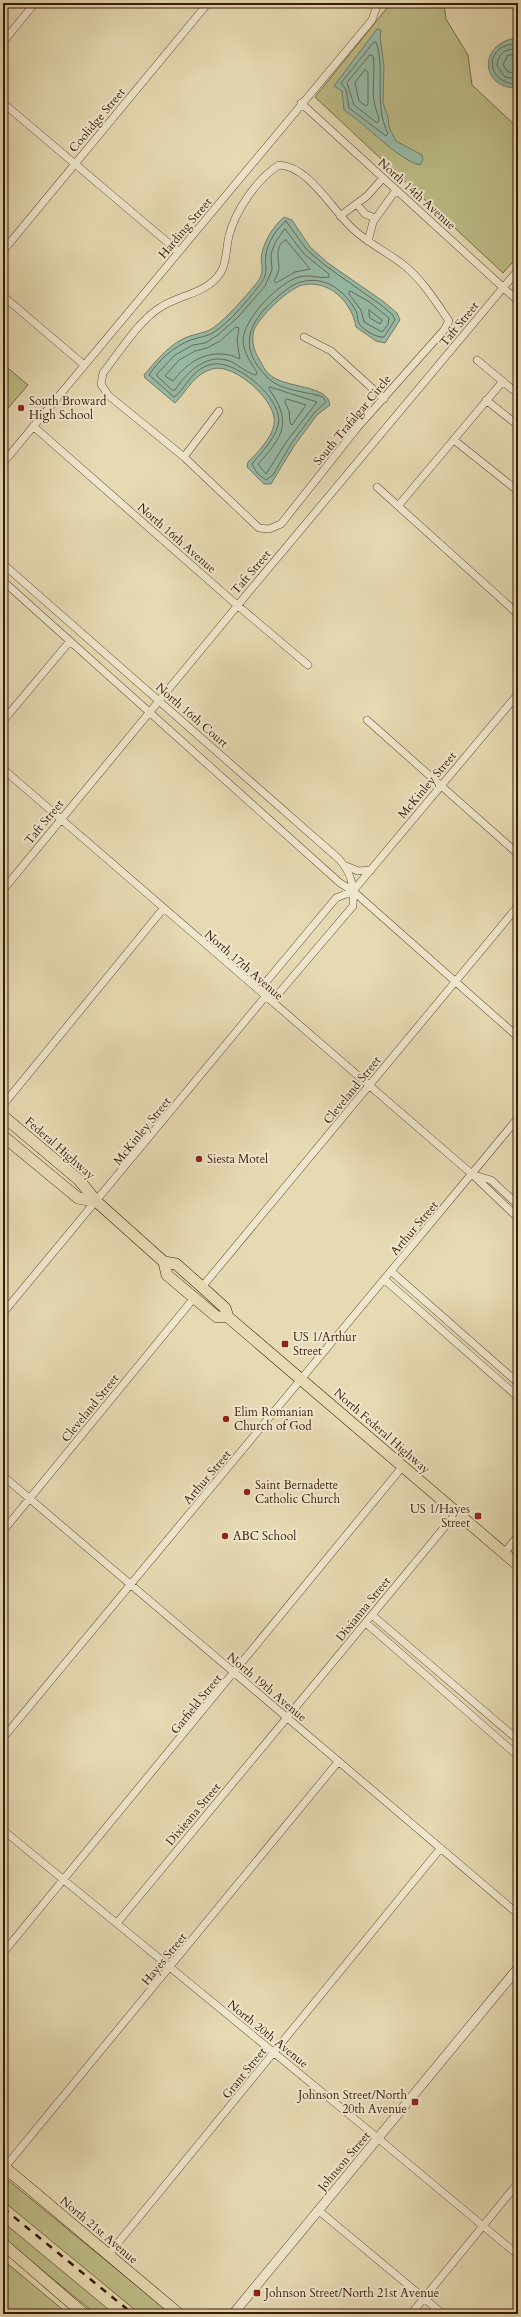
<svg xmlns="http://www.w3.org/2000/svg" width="521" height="2317" font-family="Cardo,serif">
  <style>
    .green { fill: #bdbd87; stroke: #7c6c49 }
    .water { fill: #97bba7; stroke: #727b69 }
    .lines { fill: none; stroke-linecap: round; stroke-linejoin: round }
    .shore { stroke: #686a59; stroke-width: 1 }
    .minor-casing { stroke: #654a35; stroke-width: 8 }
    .tertiary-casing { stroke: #654a35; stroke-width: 10 }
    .primary-casing { stroke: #3a1a0b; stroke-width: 12 }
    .minor { stroke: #efe7cd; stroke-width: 7 }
    .tertiary { stroke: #efe7cd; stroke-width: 9 }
    .primary { stroke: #e6dab2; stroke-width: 11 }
    .rail { stroke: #3a1a0b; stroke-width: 2.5; stroke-dasharray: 7 7; stroke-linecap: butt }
    .poi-dot { fill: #8f2418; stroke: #efe7cd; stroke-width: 1.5 }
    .labels { text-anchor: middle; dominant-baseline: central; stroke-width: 4; stroke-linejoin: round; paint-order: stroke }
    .street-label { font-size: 12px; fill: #3a1a0b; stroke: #efe7cd }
    .poi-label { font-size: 12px; fill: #3a1a0b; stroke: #efe7cd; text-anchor: start }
  </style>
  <rect width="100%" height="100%" fill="#e6dab2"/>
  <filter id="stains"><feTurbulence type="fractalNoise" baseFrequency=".005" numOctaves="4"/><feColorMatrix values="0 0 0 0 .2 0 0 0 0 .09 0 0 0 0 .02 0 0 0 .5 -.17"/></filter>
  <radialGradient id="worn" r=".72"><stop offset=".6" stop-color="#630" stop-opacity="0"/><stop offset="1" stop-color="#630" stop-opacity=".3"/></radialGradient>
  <!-- green -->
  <path class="green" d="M391,3H444L446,19L468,55L472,85L518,128V256L503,273L315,97Z
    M3,364L28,385L3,414Z
    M3,2176L171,2314H140L3,2201Z
    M3,2222L114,2314H97L92,2311L3,2238Z
    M3,2260L68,2314H3Z"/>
  <!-- water -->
  <path class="water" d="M377,29L381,30L380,38L384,65L383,103L388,117L389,127L396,141L422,155L423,160L420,165C398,160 365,123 344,110L342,91L334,86Z
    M511,39L518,40L517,88C482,88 478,48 511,39Z
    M284,217L292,220L310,247L328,263L384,302L397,313L400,320L385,343L376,341L356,327C352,302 329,279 302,285C288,289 259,317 254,330C251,340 254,351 259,359C262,364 265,371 269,374C284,389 328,384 330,405L317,415L294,446L271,484H264L247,467L248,462C258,452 271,439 274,425C279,402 234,362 212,369C194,374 187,391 175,403L145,378L144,375C157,360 171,342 190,336C199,333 205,333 213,328C229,316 243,299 256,284C267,270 259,265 262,253C265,239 274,226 284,217Z"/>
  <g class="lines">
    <!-- shore -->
    <path class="shore" d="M376,42C386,70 373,103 388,134L386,136L349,108L346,90L341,83L373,43Z
      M518,44C484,42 483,84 518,84
      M518,49C506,48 498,53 497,66L505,77L518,79
      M370,55L373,56C376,73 370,93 376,109C377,114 381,119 377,123L354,105L347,83Z
      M518,55H508L503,65L508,72L518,73
      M365,70L368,72V104L366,106L359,101L355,83Z
      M286,221L307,250L326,266L381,305L393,315L395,320L384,337C377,338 365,331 360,325C357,322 358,315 356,311C345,291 325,275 301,282C292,284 282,293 275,299C248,323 238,347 266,376C279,391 305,391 323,397L326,402L314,413L291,444L273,475L266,480L257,473L252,464C261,452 273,442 278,426C286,401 237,360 213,364C191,368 187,388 174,397L149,375C158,361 174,346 191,340C199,337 206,337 214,332C231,321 246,302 259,286C270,273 264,268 266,255C267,243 277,228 286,221Z
      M285,229L304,254L329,274V277C320,279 309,274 299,277C279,282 242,320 243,342C244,353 251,363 257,372L256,375C249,374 239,366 232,362C208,351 187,372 175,390H172L157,376V374L175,355L193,345L205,343L218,335L239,316L265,286L272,270L271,254L275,243Z
      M286,240L310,269L295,272L276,283L274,281C276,277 278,273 279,269C279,259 274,245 286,240Z
      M350,291L368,301L389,318L388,325L382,332L364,322L361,310L349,294Z
      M369,310L382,320L380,324L370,318Z
      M236,327L239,328L237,341L240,359C236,358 233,355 229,355C205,350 187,363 173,381L165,376L179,360L195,351L207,348L220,341Z
      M270,387L317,402L287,441L266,474L258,464C283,436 293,423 269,389Z
      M287,399L306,405L292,425L290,423L289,411L285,402Z"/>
    <!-- minor casing -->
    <g class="minor-casing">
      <path id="minor" d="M3,42L35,3
        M3,103L179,252
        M301,103L518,301
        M279,165C309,166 333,211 353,229C369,244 389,253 405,266C423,281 436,302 449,321L444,330L357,428L281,524L269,529L259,528L184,457L108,395L101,384L103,373C119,353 139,320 161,307C181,294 207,294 221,272C227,262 226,247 229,236C235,211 257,179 279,165Z
        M357,204L365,214L375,218
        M340,216L367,196L383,178
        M368,241L373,222L396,190
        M3,251L208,3
        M3,296L83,364
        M304,337L331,351L384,399
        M477,360L518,394
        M486,400L515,423L518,419
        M33,426L237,605L308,665
        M454,440L518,491
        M184,457L219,411
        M3,463L372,20L378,3
        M377,487L518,614
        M398,506L503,381
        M3,564L339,859C352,874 354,886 353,906L279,993L265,997L3,1313
        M3,581L340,883L353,891L518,1037
        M367,720L518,854
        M3,721L70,641
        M3,769L473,1175L518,1218
        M346,866L358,871L371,870
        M3,890L252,588L518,270
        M265,997L266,982L336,898L353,891L518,694
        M3,1105L163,909
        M474,1175L491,1180L518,1205
        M392,1272L518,1383
        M385,1280L518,1397
        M202,1287L518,906
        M3,1476L518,1914
        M3,1531L194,1298
        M504,1553L518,1536
        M372,1615L518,1740
        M366,1623L518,1756
        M3,1738L518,1118
        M3,1830L362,2125L518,2255
        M117,1923L457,1512
        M3,1953L403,1466
        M5,2167L338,1762
        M318,2210L443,2314
        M108,2255L440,1849
        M411,2314L518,2183"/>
    </g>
    <!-- tertiary casing -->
    <g class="tertiary-casing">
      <path id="tertiary" d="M233,2314L518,1968"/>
    </g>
    <!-- primary casing -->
    <g class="primary-casing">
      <path id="primary" d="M3,1116L79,1180L97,1202L164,1262L176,1264L202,1287L225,1308L228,1317
        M3,1136L78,1198L97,1202
        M164,1262L167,1275L217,1317H228
        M228,1317L518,1565
        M3,2166L179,2314
        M3,2244L84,2314"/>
    </g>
    <!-- minor -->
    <use href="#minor" class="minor"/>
    <!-- tertiary -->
    <use href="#tertiary" class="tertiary"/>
    <!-- primary -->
    <use href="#primary" class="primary"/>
    <!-- rail -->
    <path class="rail" d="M3,2208L133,2314"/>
  </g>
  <!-- markers -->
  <g class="poi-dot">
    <circle cx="21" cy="408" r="4"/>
    <circle cx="199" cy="1159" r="4"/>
    <rect x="281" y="1340" width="8" height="8" rx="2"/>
    <circle cx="226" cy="1419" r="4"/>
    <circle cx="247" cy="1492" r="4"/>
    <rect x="474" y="1512" width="8" height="8" rx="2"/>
    <circle cx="225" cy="1536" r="4"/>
    <rect x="411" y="2098" width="8" height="8" rx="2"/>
    <rect x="253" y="2289" width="8" height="8" rx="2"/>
  </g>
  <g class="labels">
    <!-- street labels -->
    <g class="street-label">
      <text transform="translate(97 120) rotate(-50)">Coolidge Street</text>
      <text transform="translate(417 194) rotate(42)">North 14th Avenue</text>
      <text transform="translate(185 228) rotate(-50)">Harding Street</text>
      <text transform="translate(459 324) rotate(-51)">Taft Street</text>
      <text transform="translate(352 420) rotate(-50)">South Trafalgar Circle</text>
      <text transform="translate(177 538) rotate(41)">North 16th Avenue</text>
      <text transform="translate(251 572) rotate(-50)">Taft Street</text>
      <text transform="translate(192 715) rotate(41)">North 16th Court</text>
      <text transform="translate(427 785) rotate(-50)">McKinley Street</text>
      <text transform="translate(44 822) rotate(-51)">Taft Street</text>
      <text transform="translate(244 965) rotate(41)">North 17th Avenue</text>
      <text transform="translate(352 1090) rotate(-51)">Cleveland Street</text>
      <text transform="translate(142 1131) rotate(-51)">McKinley Street</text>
      <text transform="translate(60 1148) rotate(41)">Federal Highway</text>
      <text transform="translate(414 1228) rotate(-50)">Arthur Street</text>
      <text transform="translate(90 1408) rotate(-51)">Cleveland Street</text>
      <text transform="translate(382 1431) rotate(41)">North Federal Highway</text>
      <text transform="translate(207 1477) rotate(-50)">Arthur Street</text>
      <text transform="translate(363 1609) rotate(-51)">Dixianna Street</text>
      <text transform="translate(267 1687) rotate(40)">North 19th Avenue</text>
      <text transform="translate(196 1704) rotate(-51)">Garfield Street</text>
      <text transform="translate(193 1814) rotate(-50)">Dixieana Street</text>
      <text transform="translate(164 1959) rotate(-51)">Hayes Street</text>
      <text transform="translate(268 2034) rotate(39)">North 20th Avenue</text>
      <text transform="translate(244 2073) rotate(-51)">Grant Street</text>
      <text transform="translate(344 2161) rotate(-50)">Johnson Street</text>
      <text transform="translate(99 2230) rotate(40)">North 21st Avenue</text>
    </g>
    <!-- poi labels -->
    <g class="poi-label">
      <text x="29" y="401">South Broward<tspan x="29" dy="14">High School</tspan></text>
      <text x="207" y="1159">Siesta Motel</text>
      <text x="293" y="1337">US 1/Arthur<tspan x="293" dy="14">Street</tspan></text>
      <text x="234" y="1412">Elim Romanian<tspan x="234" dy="14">Church of God</tspan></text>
      <text x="255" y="1485">Saint Bernadette<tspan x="255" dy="14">Catholic Church</tspan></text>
      <text x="470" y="1509" text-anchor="end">US 1/Hayes<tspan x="470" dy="14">Street</tspan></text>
      <text x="233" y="1536">ABC School</text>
      <text x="407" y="2095" text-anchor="end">Johnson Street/North<tspan x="407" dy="14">20th Avenue</tspan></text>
      <text x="265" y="2293">Johnson Street/North 21st Avenue</text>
    </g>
  </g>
  <!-- margin -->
  <rect width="521" height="2317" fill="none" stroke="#e6dab2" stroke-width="16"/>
  <rect x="4" y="4" width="513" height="2309" fill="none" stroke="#3a1a0b" stroke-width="2"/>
  <rect x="8" y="8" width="505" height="2301" fill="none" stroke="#3a1a0b"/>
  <rect width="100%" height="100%" filter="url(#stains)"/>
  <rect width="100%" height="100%" fill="url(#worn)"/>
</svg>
